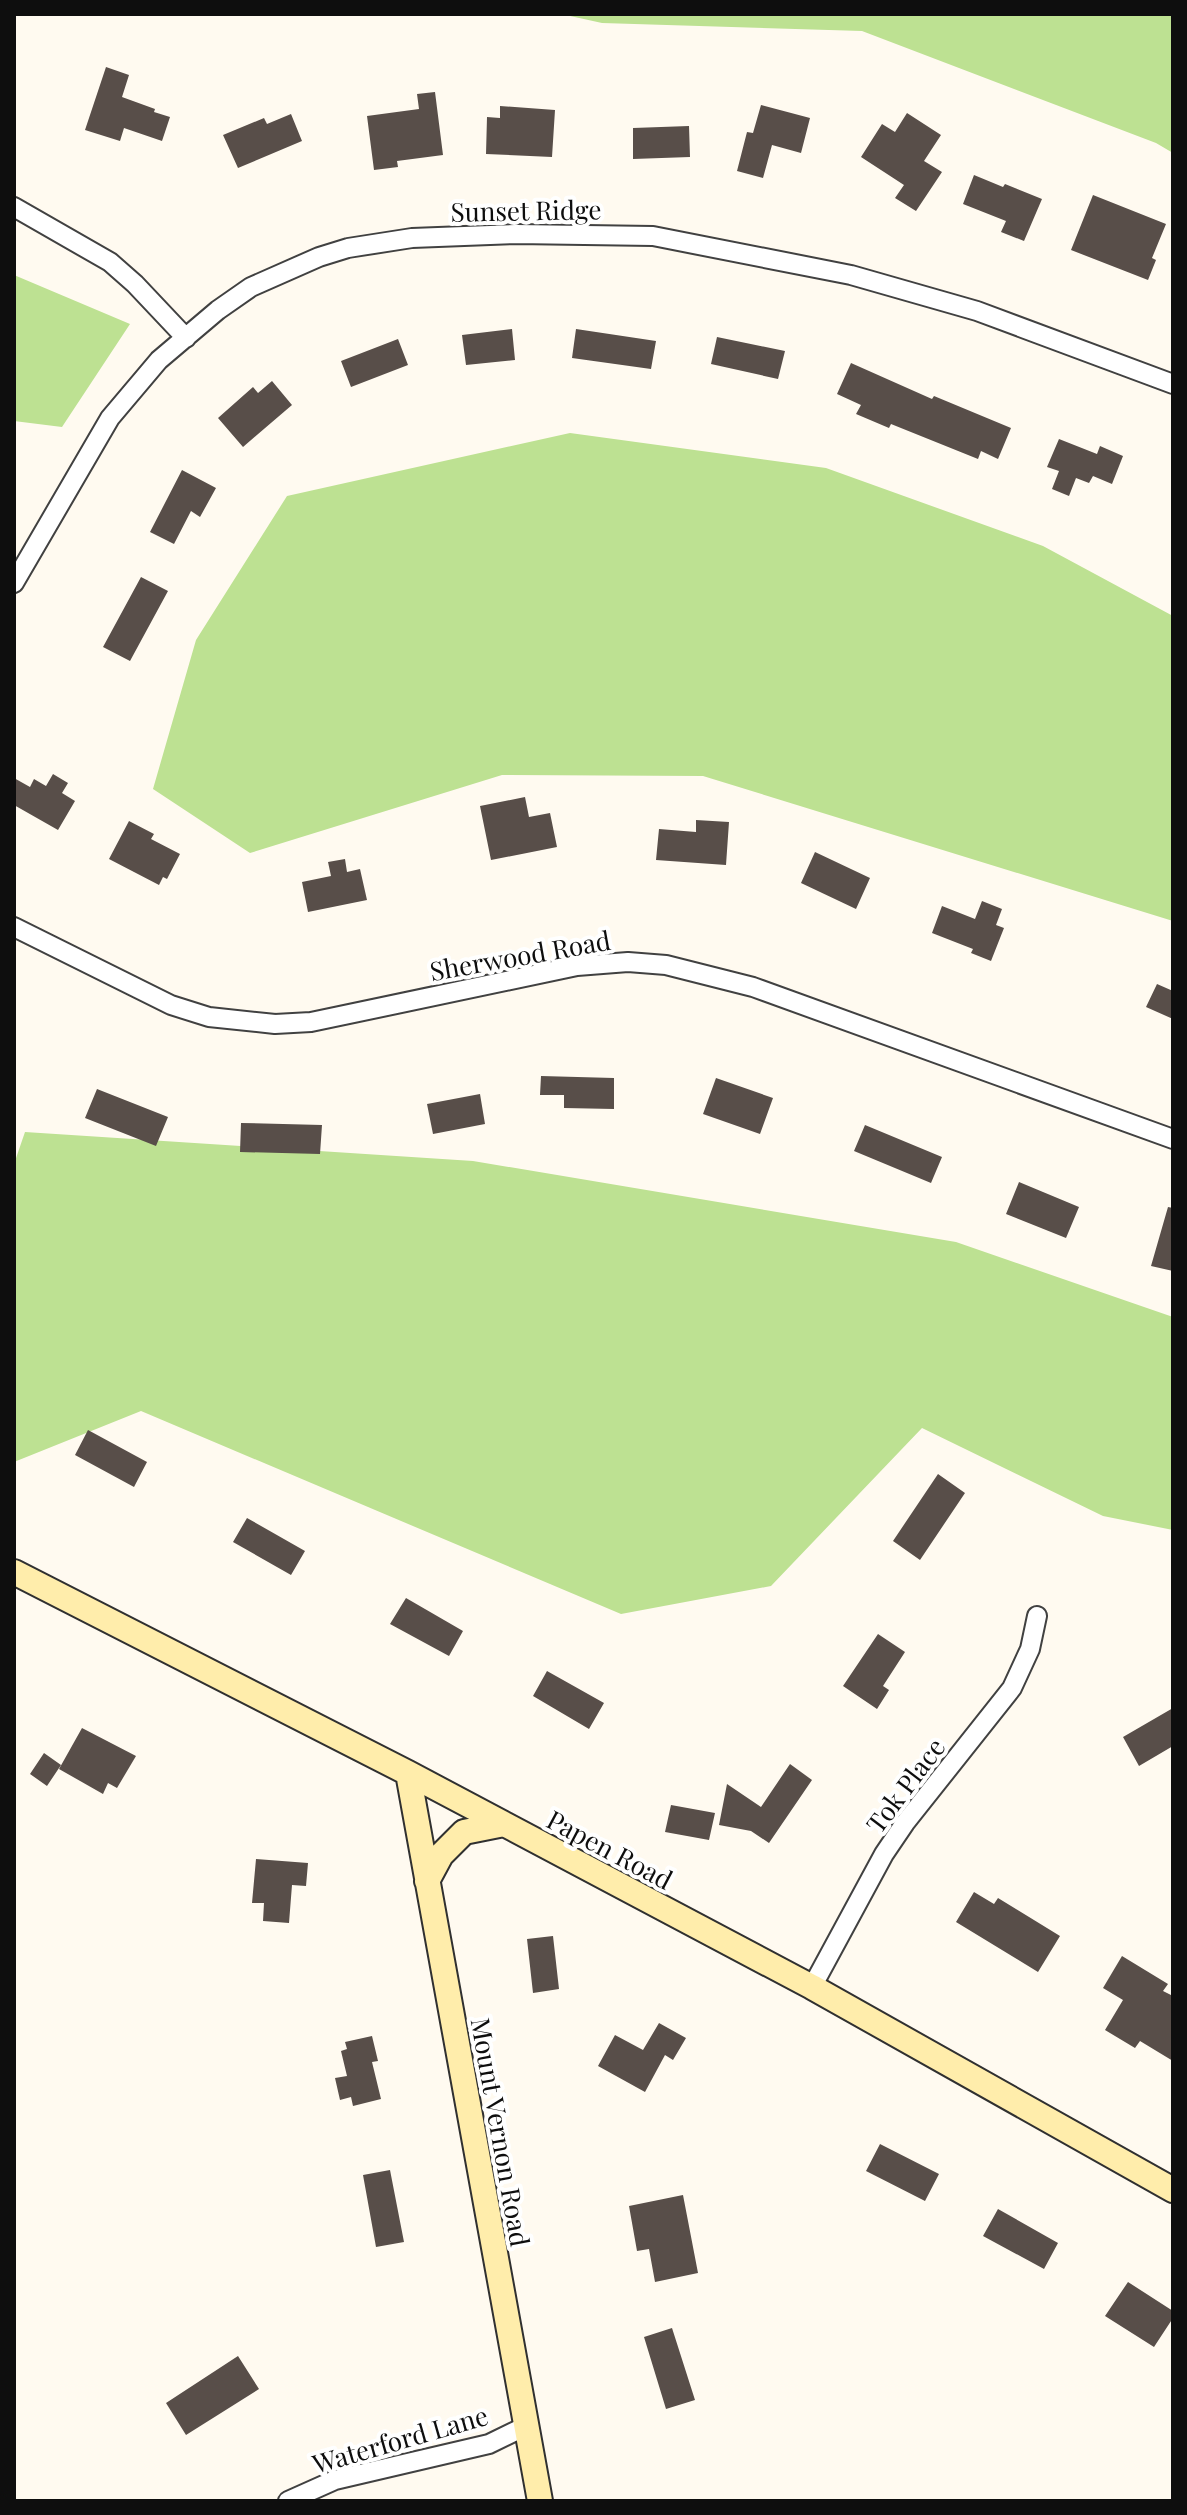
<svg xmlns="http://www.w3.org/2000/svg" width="1187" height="2515" font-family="'Playfair Display',serif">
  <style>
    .forest { fill: #bde192 }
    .building { fill: #584e49 }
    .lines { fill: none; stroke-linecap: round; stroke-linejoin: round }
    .street-casing { stroke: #414141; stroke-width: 22 }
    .secondary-casing { stroke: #303030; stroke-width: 28 }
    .street { stroke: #fff; stroke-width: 18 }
    .secondary { stroke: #ffedab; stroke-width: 24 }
    .labels { text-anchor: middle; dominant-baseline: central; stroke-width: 8; stroke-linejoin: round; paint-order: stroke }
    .street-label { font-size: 26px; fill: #0e0e0e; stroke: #fff }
  </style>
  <rect width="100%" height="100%" fill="#fffaf0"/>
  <!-- forest -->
  <path class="forest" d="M561,14H1173V153L1156,143L862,31L602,23Z
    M14,275L130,324L62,427L14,421Z
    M570,433L826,468L1043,546L1173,616V921L703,776L502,775L250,853L153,789L196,640L287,496Z
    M25,1132L473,1161L956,1242L1173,1317V1530L1103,1516L922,1428L771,1586L621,1614L141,1411L14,1462V1164Z"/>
  <!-- building -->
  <path class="building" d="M106,67L129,75L122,97L155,109L154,112L170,117L162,141L124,128L120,141L85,130Z
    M435,92L443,155L397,161L398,167L374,170L367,116L419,109L417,94Z
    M761,105L810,118L801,153L772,145L763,178L737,171L747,132L753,133Z
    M500,106L555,110L552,157L486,154L487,117L500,118Z
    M907,113L941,135L924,161L942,172L916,211L895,198L904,185L861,157L882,124L895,132Z
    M291,114L302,141L238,168L223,135L264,118L267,124Z
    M689,126L690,157L633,159V128Z
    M974,175L1003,187L1005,184L1042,199L1024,241L1001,232L1006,221L963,204Z
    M1093,195L1166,224L1152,258L1156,260L1148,280L1071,250Z
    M512,329L515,360L466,365L462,335Z
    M576,329L656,341L651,369L572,358Z
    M717,337L785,351L778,379L711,364Z
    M398,339L408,365L351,387L341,361Z
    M851,363L932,399L934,396L1011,428L998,459L981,451L978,459L891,424L889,428L856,414L861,405L837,394Z
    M272,381L292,405L243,447L218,418L253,387L258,393Z
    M1059,439L1097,454L1100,446L1123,456L1112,484L1093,476L1089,483L1076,478L1069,496L1052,489L1059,471L1047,467Z
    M182,470L216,488L200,517L191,511L174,544L150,532Z
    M141,577L168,591L130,661L103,647Z
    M53,774L68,783L62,793L75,801L58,830L14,805V778L30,787L34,779L46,786Z
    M525,797L529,817L550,813L557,847L491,860L480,806Z
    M696,820L729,822L726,865L656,860L659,829L696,832Z
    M129,821L154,834L151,839L180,854L167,879L163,877L159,885L109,859Z
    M815,852L870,878L856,909L801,883Z
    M345,859L347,872L360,869L367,900L308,912L302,882L331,876L328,862Z
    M982,901L1002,909L996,925L1004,928L991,961L971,953L973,949L932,933L942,906L975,919Z
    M1157,984L1173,991V1019L1146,1007Z
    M541,1076L614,1078V1109L564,1108V1095H540Z
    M716,1078L773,1098L760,1134L703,1114Z
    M97,1089L168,1117L156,1146L85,1118Z
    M480,1094L485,1124L433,1134L427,1104Z
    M241,1123L322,1125L320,1154L240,1152Z
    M865,1125L942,1157L931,1183L854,1151Z
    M1019,1182L1079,1207L1066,1238L1006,1214Z
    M1168,1207L1173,1208V1271L1151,1266Z
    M88,1430L147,1462L134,1487L75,1455Z
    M938,1474L965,1493L920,1560L893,1541Z
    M247,1518L305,1551L291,1575L233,1542Z
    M406,1598L463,1631L449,1656L390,1624Z
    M878,1634L905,1652L883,1686L889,1690L877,1709L843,1686Z
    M547,1671L604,1703L589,1729L533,1696Z
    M1173,1708V1746L1139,1766L1123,1737Z
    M82,1728L136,1756L117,1788L108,1783L103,1794L59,1769Z
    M44,1753L61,1765L47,1786L30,1774Z
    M790,1764L812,1780L769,1843L751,1831L719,1825L727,1784L761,1807Z
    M671,1805L715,1813L709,1840L665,1832Z
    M256,1859L308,1863L306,1886L292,1885L289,1923L263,1921L264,1903H252Z
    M974,1892L994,1904L998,1898L1060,1936L1038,1972L956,1922Z
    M553,1936L559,1989L533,1993L527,1939Z
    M1122,1956L1168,1984L1163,1991L1173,1996V2061L1140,2041L1135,2048L1105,2030L1123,2000L1103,1988Z
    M659,2023L686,2038L673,2060L665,2055L645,2092L598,2066L615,2035L643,2050Z
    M372,2036L378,2061L372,2062L381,2099L353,2106L351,2097L340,2100L335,2078L347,2076L341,2051L347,2049L345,2042Z
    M880,2144L939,2174L925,2201L866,2171Z
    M390,2170L404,2242L376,2247L363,2175Z
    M683,2195L698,2273L655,2282L649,2249L637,2251L629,2206Z
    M998,2209L1058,2243L1044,2269L983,2236Z
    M1128,2282L1173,2311V2318L1154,2347L1105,2316Z
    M672,2328L695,2400L666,2409L644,2337Z
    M238,2356L259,2389L186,2435L166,2403Z"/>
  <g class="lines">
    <!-- street casing -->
    <g class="street-casing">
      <path id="street" d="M14,207L110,262L135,284L186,338
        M14,583L110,418L159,360L218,310L251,287L319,257L348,248L412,238L516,234L653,236L851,275L977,311L1173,384
        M14,927L171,1005L209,1017L275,1024L311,1022L577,966L628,962L666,965L753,987L1173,1139
        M812,1987L884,1854L905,1823L1012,1688L1030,1649L1037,1616
        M288,2501L335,2480L489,2444L526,2426"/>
    </g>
    <!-- secondary casing -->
    <g class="secondary-casing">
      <path id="secondary" d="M14,1572L408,1773L812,1987L1173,2190
        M408,1773L540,2501
        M427,1881L441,1855L464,1832L504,1824"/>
    </g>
    <!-- street -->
    <use href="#street" class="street"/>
    <!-- secondary -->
    <use href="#secondary" class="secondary"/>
  </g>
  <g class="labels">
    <!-- street labels -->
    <g class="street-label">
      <text transform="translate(526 210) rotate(-1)">Sunset Ridge</text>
      <text transform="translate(520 955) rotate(-10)">Sherwood Road</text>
      <text transform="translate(905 1785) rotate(-53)">Tok Place</text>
      <text transform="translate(610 1849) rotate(28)">Papen Road</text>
      <text transform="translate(501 2132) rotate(80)">Mount Vernon Road</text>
      <text transform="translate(400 2439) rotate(-16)">Waterford Lane</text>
    </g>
  </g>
  <!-- border -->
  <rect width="1187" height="2515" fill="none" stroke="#0e0e0e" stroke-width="32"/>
</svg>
